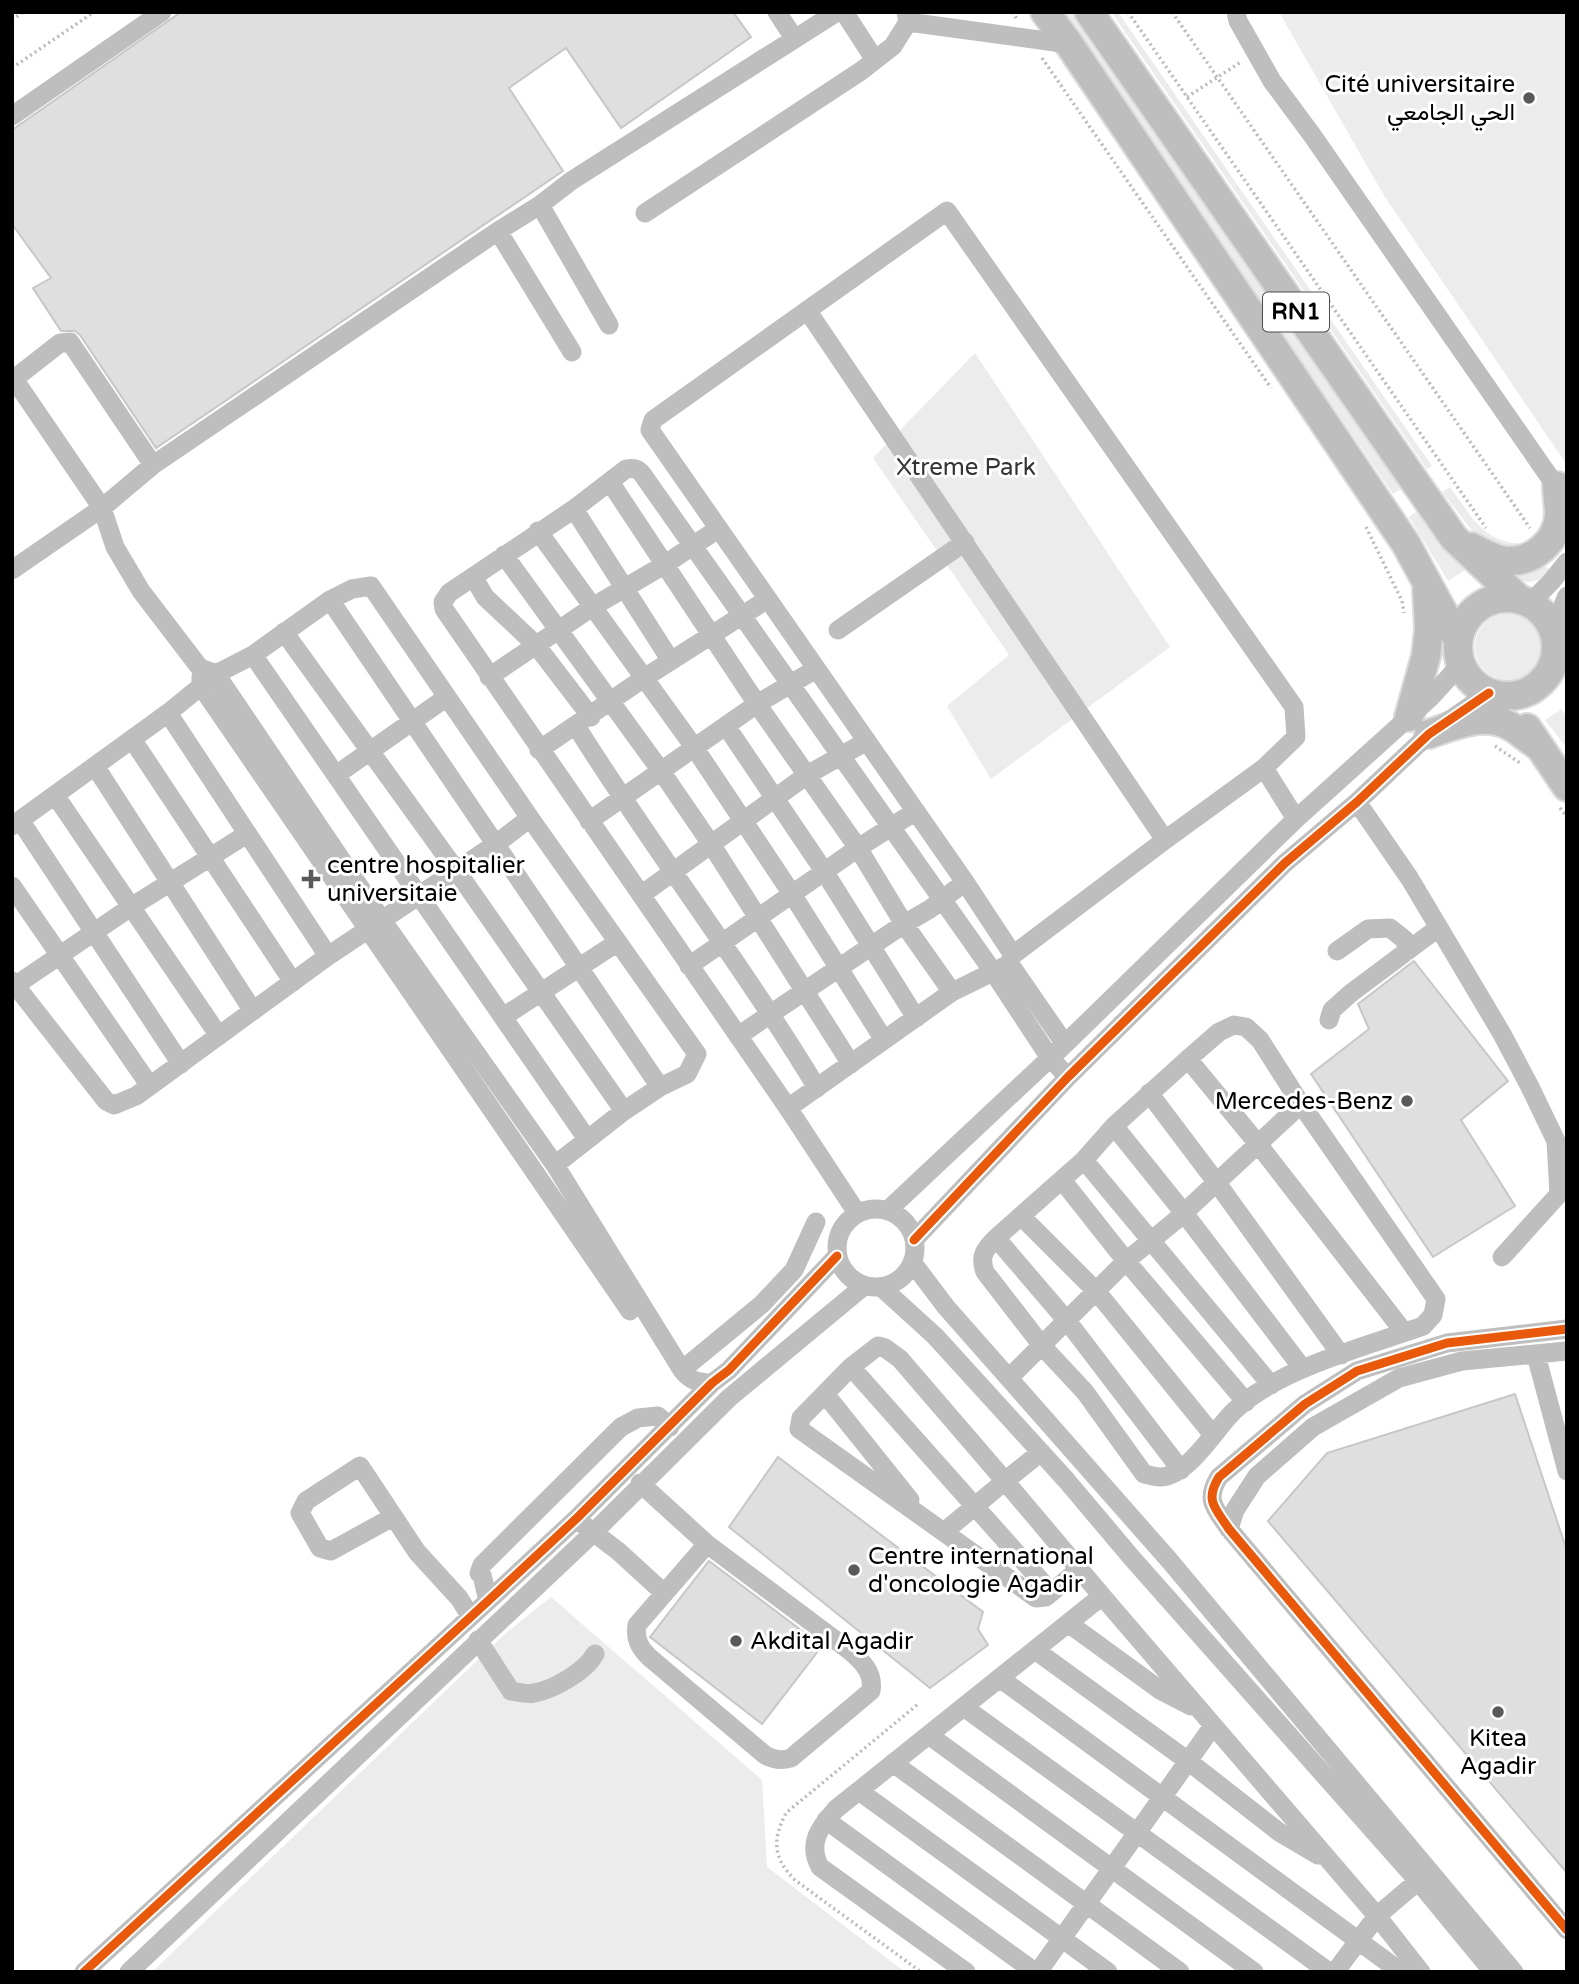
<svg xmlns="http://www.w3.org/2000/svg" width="1579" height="1984" font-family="'Varela Round',Vazirmatn,sans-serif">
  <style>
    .green { fill: #ececec }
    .building { fill: #dfdfdf; stroke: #c7c7c7; stroke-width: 2 }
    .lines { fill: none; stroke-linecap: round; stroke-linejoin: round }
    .highway-casing { stroke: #dbdbdb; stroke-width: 32 }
    .path { stroke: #b9b9b9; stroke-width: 3.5; stroke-dasharray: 2 3.5; stroke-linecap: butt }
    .minor { stroke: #bebebe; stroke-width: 19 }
    .highway { stroke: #bebebe; stroke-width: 28 }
    .cycleway-casing { stroke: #fff; stroke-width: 13 }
    .cycleway { stroke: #e8590c; stroke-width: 9 }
    .poi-dot { fill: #595959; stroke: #fff; stroke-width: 2.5 }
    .labels { text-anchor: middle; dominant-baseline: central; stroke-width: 6; stroke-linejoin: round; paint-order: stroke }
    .shield { fill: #fff; stroke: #4c4c4c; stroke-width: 2 }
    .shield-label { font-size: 23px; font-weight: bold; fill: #000 }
    .poi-label { font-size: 24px; fill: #000; stroke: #fff; text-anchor: start }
    .park-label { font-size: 24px; fill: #333; stroke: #fff }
  </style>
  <rect width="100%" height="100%" fill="#fff"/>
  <!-- green -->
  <path class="green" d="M1061,12H1077L1404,487L1393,494Z
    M1111,12H1118L1432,466L1427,469Z
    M1279,12H1567V465L1383,194Z
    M975,353L1170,647L991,779L947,706L1009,655L873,458Z
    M1450,487C1473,518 1483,543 1525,544L1511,554L1477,537L1442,492Z
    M1420,509L1465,570L1448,581L1409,517Z
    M1539,560L1551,571C1538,583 1525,587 1512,574Z
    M1475 647a33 33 0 1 1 66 0a33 33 0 1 1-66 0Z
    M1562,709L1567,718V748L1545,720Z
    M551,1597L762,1780L767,1867L905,1972H152L506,1633Z"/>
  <!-- building -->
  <path class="building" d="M181,12H733L751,37L621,128L566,48L509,88L563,171L156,448L80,335L75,331H61L33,288L51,278L12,224V130Z
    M1414,961L1508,1081L1461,1120L1515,1206L1433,1257L1311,1074L1369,1029L1358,1004Z
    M1515,1394L1567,1551V1873L1268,1521L1327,1453Z
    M778,1457L983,1612L978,1629L988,1645L930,1688L729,1527Z
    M709,1561L822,1646L762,1724L650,1637Z"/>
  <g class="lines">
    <!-- highway casing -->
    <g class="highway-casing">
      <path id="highway" d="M1045,12L1069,44L1406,544L1458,640
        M1089,12L1454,538L1519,599
        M1471,547C1482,552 1494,560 1507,561C1534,562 1558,541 1559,514C1559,505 1557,495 1557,486
        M1458 647a49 49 0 1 1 98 0a49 49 0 1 1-98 0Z
        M1409,717L1426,656L1429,629L1427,589
        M1527,728L1567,787
        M1429,734C1454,725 1484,712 1510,726C1519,731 1528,739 1537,745"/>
    </g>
    <!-- path -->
    <path class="path" d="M1012,12L1017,19
      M1128,12L1486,528
      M1172,12L1530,528
      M12,20L23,12
      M1042,58L1271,388
      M12,68L94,12
      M1187,97L1241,62
      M1366,527L1402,601L1404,613
      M1495,746L1520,763
      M1560,808L1567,817
      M917,1705L786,1813C772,1840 773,1858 795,1880L921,1972"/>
    <!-- minor -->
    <path class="minor" d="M777,12L794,38
      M844,12L875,60
      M1236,12L1238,21L1272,81L1312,135L1562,495
      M908,22L1069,44
      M12,116L162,12
      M540,205L609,325
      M645,213L861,71L893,46L908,22L906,12
      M498,231L572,352
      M807,310L1165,840
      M12,376L102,508L12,570
      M14,379L60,343L70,342L153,465
      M610,482L757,704L858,848L904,924L952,992
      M574,509L671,661
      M538,531L694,747L792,894L884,1040
      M504,555L661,771L711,844L851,1064
      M474,578L485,597L536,645L591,717
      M330,600L660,1087
      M1530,603L1551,582L1567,562
      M1553,629L1567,596
      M838,630L965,542
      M284,632L456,870L624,1111
      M253,655L587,1139
      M201,676V686L630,1311
      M489,677L594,606L664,565L718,529
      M168,713L328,956
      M576,726C653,849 742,964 817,1088
      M726,726L824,871L916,1018
      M132,739L293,982
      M539,750L644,678L768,599
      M95,766L253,1011
      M336,775L447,697
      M55,795L219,1036
      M1357,802L1410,879L1502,1034L1529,1085L1556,1141L1559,1194L1502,1257
      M20,820L181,1064
      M589,821L757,704L816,669
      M12,826L168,713L216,674L253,655L330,600L352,589L371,586L530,818L697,1054L687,1074L660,1087L624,1111L555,1165
      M12,886L150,1086
      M641,895L807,775L867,741
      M1337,951L1368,929L1390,928L1405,940L1407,951
      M1013,955L965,882L650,430L653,420L947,211L1294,707L1296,737L1264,768
      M689,966L858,848L916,811
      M12,981L106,1101L114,1105L136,1096L328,956L496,844L530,818
      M16,985L131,907L247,834
      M503,1017L618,942
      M1329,1020L1332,1010L1351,993L1438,928
      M1234,1025L1246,1027L1260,1040L1301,1104L1436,1299L1433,1315L1423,1326C1365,1347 1279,1368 1234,1411C1215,1429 1188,1477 1160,1477C1155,1477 1149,1475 1144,1474L1085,1392L1043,1347L985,1272C979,1256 985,1249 996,1238L1084,1160L1114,1126L1188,1059L1219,1032Z
      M738,1036L904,924L930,909L965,882
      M1065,1044L1009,963L1013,955L1165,840L1264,768L1296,819
      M1188,1059L1258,1144L1404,1332
      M1149,1093L1217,1183L1341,1355
      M788,1108L952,992L1003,967
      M1114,1126L1184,1213L1303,1369
      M1084,1160L1271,1385
      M1062,1180L1126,1261L1246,1402
      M837 1248a39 39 0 1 1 78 0a39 39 0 1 1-78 0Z
      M887,1211L1065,1044L1296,819L1430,698L1461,664
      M857,1213L788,1108L444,609L443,602L449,593L574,509L626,469C636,467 640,470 645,478L994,973L1050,1058L1068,1077
      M1021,1216L1097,1292L1213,1435
      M996,1238L1068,1322L1181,1470
      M914,1240L1068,1077L1285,863L1357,802L1429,734L1489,693
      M912,1262L946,1307L1169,1560L1514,1972
      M881,1287L935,1336L1067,1481L1131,1557L1418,1881L1493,1972
      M1567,1329L1447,1343L1357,1371L1305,1404L1219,1477C1204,1501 1216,1509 1229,1529L1567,1930
      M1536,1355L1567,1471
      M851,1367L1051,1592
      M682,1370L762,1304L794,1270L816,1222
      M1009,1378L1126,1261L1175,1221L1301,1104
      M712,1383C699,1383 690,1381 682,1370L555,1165L382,920L216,674L200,668L141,591L115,547L102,508L153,465L498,231L540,205L571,181L837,12
      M825,1394L910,1500
      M1041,1452L1005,1481L1102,1596
      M640,1483L707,1544
      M393,1517L331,1551L320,1548L300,1513L306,1501L360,1466L417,1552L459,1598L471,1617
      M585,1526L618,1551L664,1593
      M1229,1529L1235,1510L1257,1476L1313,1427L1399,1378L1462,1361L1567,1351
      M945,1531L1005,1481L900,1359L885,1348L878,1346L851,1367L801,1418L799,1429L1036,1598L1046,1597L1078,1570
      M707,1544L850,1651C863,1662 874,1673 871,1691L791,1758C781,1761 774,1760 765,1755L649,1657C639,1647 635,1639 637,1625Z
      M488,1601L482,1575L479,1573L482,1565L621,1427L638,1418L658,1416L670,1427
      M1068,1623L1160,1690L1191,1706
      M478,1640L511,1691C518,1692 527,1695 534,1693C553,1690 586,1671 595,1654
      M1035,1650L1188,1761L1279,1832L1318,1855
      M1001,1679L1401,1972
      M965,1708L1329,1972
      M930,1736L1254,1972
      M893,1763L1180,1972
      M859,1791L1108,1972
      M826,1820L1035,1972
      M84,1972L488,1601L577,1518L712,1383L729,1370L837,1256
      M129,1972L593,1533L729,1398L864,1286
      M966,1972L820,1867C807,1843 820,1827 836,1809L1102,1596L1377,1916L1418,1881
      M1038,1972L1213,1726
      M1335,1972L1377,1916L1421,1972"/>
    <!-- highway -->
    <use href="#highway" class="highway"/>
    <!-- cycleway casing -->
    <g class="cycleway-casing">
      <path id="cycleway" d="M914,1240L1068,1077L1285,863L1357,802L1429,734L1489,693
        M1567,1329L1447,1343L1357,1371L1305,1404L1219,1477C1204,1501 1216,1509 1229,1529L1567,1930
        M84,1972L488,1601L577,1518L712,1383L729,1370L837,1256"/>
    </g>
    <!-- cycleway -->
    <use href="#cycleway" class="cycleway"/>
  </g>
  <!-- markers -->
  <g class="poi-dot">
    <circle cx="1529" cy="98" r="7"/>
    <path d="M307.5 868.5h7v7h7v7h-7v7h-7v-7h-7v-7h7z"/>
    <circle cx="1407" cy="1101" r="7"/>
    <circle cx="854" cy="1570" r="7"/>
    <circle cx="736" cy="1641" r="7"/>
    <circle cx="1498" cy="1712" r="7"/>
  </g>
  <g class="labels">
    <!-- shield labels -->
    <rect class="shield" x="1263" y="292.5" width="66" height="39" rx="5"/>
    <g class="shield-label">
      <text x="1296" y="312">RN1</text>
    </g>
    <!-- poi labels -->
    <g class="poi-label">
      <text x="1515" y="84" text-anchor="end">Cité universitaire<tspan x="1515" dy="28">الحي الجامعي</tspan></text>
      <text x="327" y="865">centre hospitalier<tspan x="327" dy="28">universitaie</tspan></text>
      <text x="1393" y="1101" text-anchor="end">Mercedes-Benz</text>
      <text x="868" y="1556">Centre international<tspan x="868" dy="28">d'oncologie Agadir</tspan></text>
      <text x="750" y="1641">Akdital Agadir</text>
      <text x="1498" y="1738" text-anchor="middle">Kitea<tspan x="1498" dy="28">Agadir</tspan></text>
    </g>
    <!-- park labels -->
    <g class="park-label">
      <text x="966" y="467">Xtreme Park</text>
    </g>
  </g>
  <!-- border -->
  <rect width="1579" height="1984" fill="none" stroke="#000000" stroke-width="28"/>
</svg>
